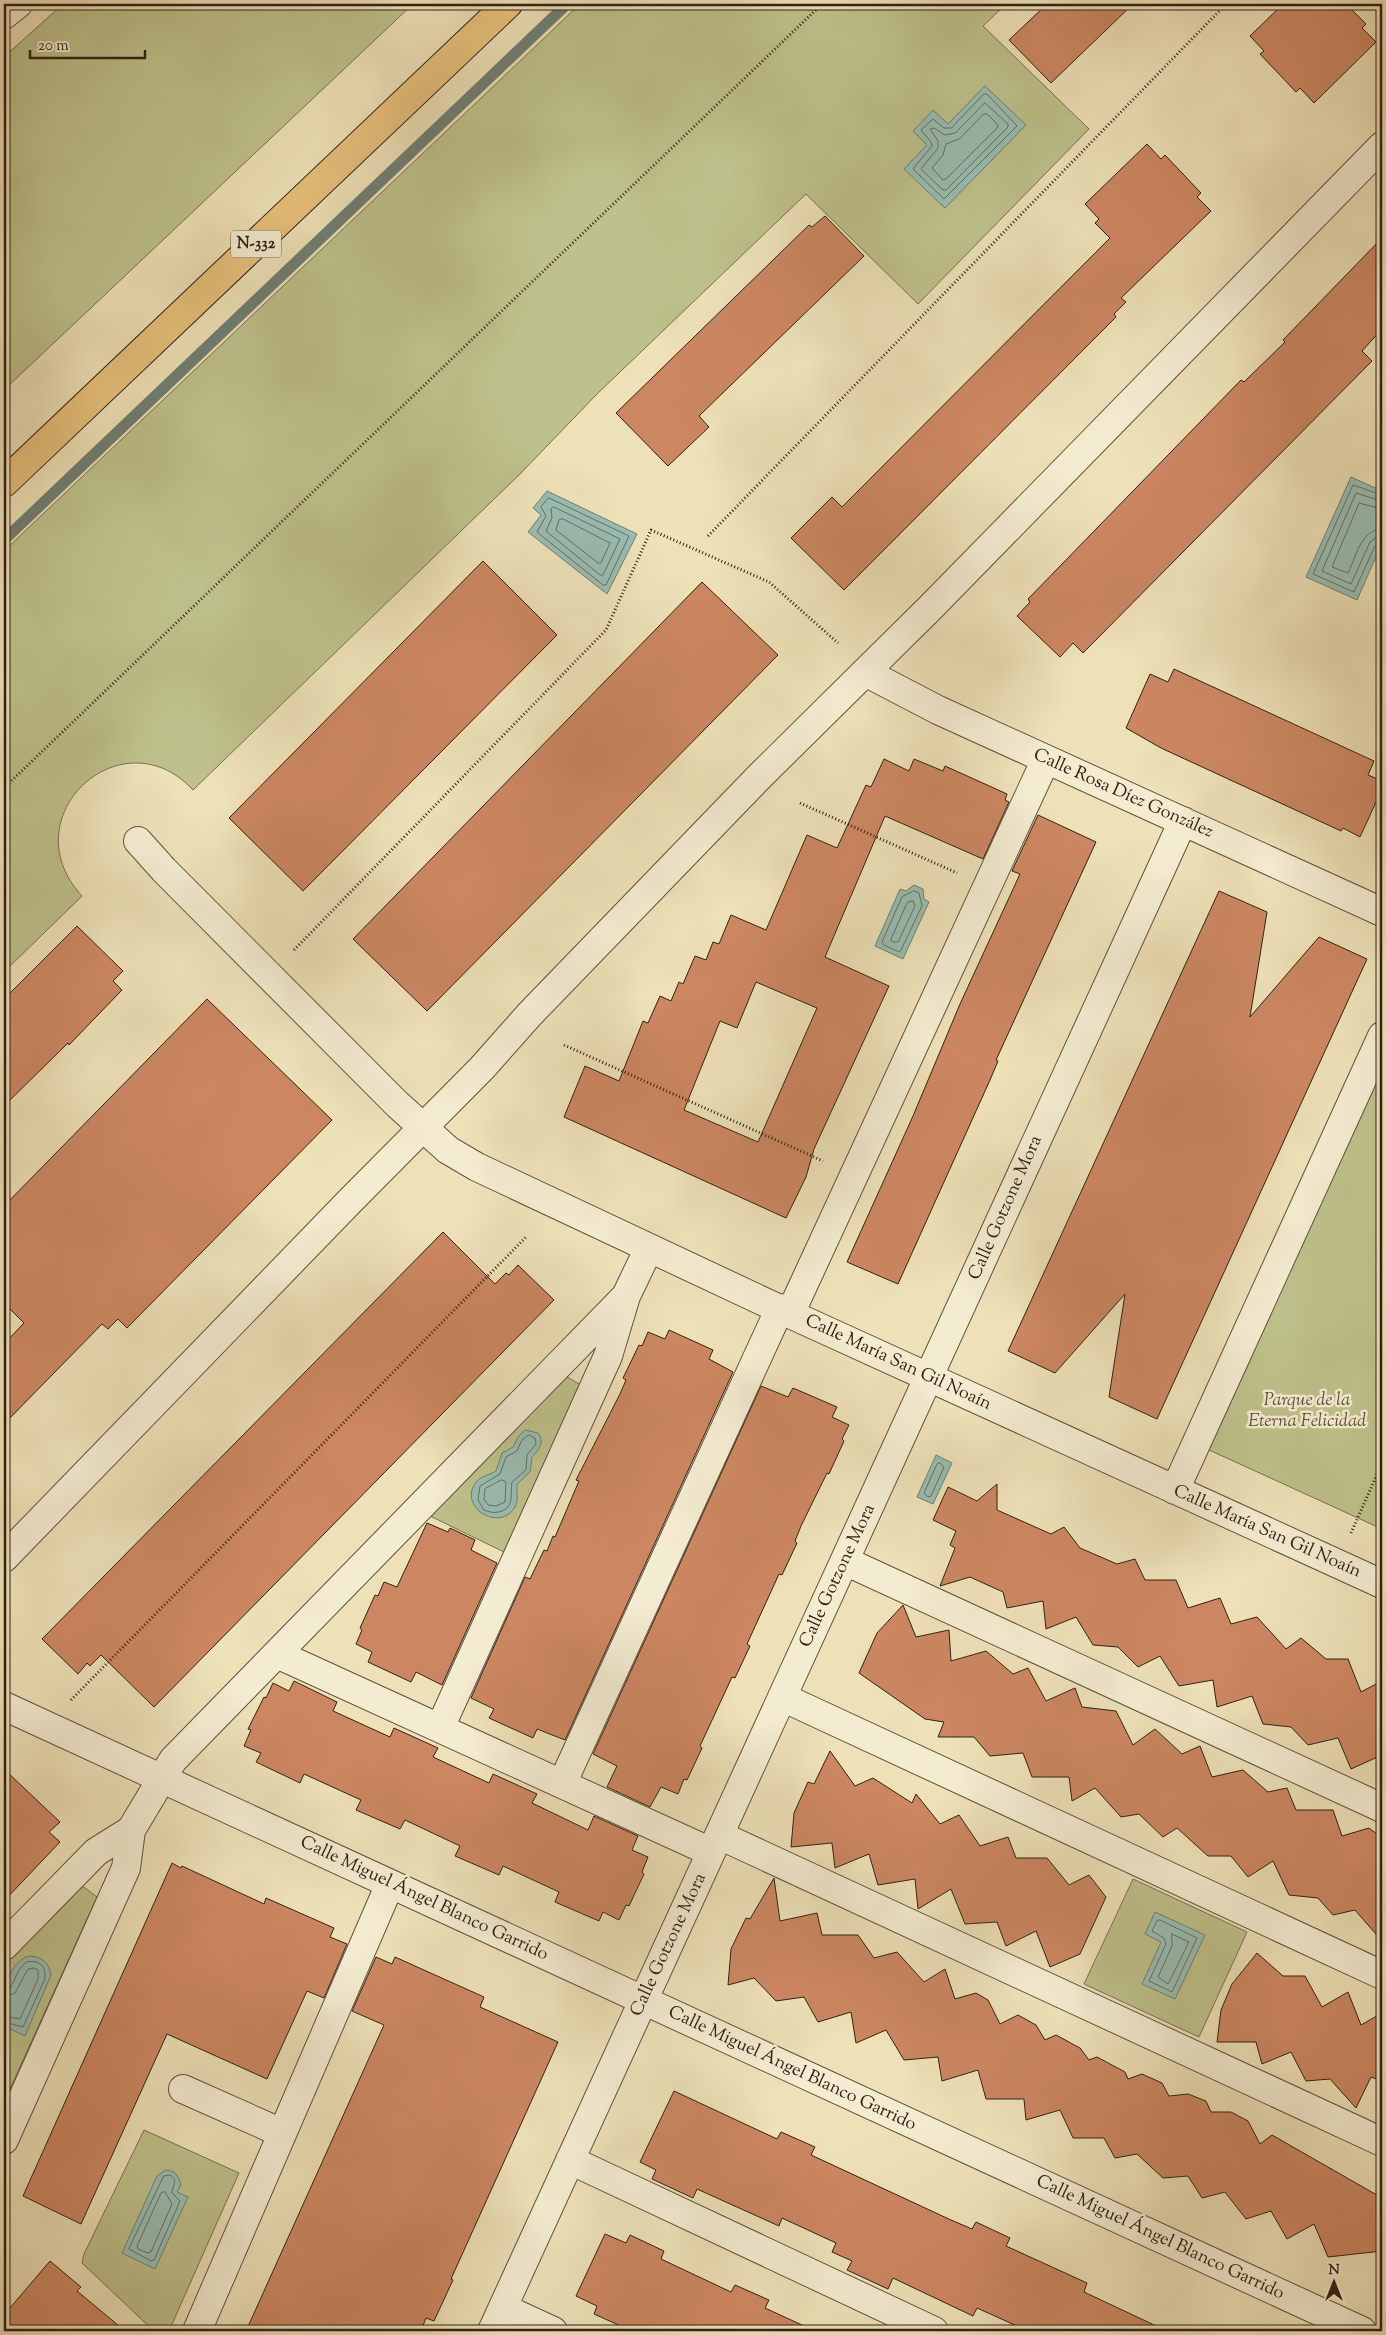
<svg xmlns="http://www.w3.org/2000/svg" width="1386" height="2335" font-family="'Sorts Mill Goudy',serif">
  <style>
    .green { fill: #bec18b; stroke: #777150 }
    .water { fill: #99bdb2; stroke: #6f7f73 }
    .lines { fill: none; stroke-linecap: round; stroke-linejoin: round }
    .shore { stroke: #646f64; stroke-width: 1 }
    .stream { stroke: #6f7f73; stroke-width: 11 }
    .building { fill: #cc8762; stroke: #302115; fill-rule: evenodd }
    .minor-casing { stroke: #60513e; stroke-width: 30 }
    .highway-casing { stroke: #302115; stroke-width: 30 }
    .path { stroke: #302115; stroke-width: 3; stroke-dasharray: 1 2.5; stroke-linecap: butt }
    .minor { stroke: #f4ecd1; stroke-width: 28 }
    .highway { stroke: #e7c07c; stroke-width: 28 }
    .labels { text-anchor: middle; dominant-baseline: central; stroke-width: 5; stroke-linejoin: round; paint-order: stroke }
    .shield { fill: #f4ecd1; stroke: #6b5e4d; stroke-width: 1 }
    .shield-label { font-size: 16px; font-weight: bold; fill: #302115 }
    .street-label { font-size: 18px; fill: #302115; stroke: #f4ecd1 }
    .park-label { font-size: 18px; font-style: italic; fill: #5b5138; stroke: #f4ecd1 }
  </style>
  <rect width="100%" height="100%" fill="#eee1b8"/>
  <filter id="stains"><feTurbulence type="fractalNoise" baseFrequency=".004" numOctaves="4"/><feColorMatrix values="0 0 0 0 .2 0 0 0 0 .09 0 0 0 0 .02 0 0 0 .5 -.17"/></filter>
  <radialGradient id="worn" r=".72"><stop offset=".6" stop-color="#630" stop-opacity="0"/><stop offset="1" stop-color="#630" stop-opacity=".3"/></radialGradient>
  <!-- green -->
  <path class="green" d="M63,4H413L4,390V57Z
    M580,4H1006L983,26L1089,129L918,304L806,194L597,394L520,474L193,790C122,713 9,817 82,896L4,972V551Z
    M1382,1065V1529L1207,1449Z
    M567,1377L581,1385L504,1552L430,1516Z
    M1133,1879L1247,1932L1199,2037L1084,1984Z
    M81,1885L97,1897L4,2102V1965Z
    M144,2130L239,2173L169,2331H154L82,2263L84,2254Z"/>
  <!-- water -->
  <path class="water" d="M985,86L1026,125L945,208L904,169L927,145L913,131L933,110L948,124Z
    M1351,477L1382,491V543L1357,600L1306,577Z
    M547,491L637,534L607,594L528,532L541,515L533,508Z
    M914,885L923,889L924,899L929,902L903,959L875,946L900,889L906,891Z
    M525,1430L538,1433C545,1442 539,1450 532,1457L530,1472L517,1484C516,1491 519,1500 515,1507C500,1533 457,1507 476,1482C481,1476 490,1475 496,1471L502,1453L513,1447L518,1437Z
    M936,1455L952,1463L933,1504L917,1497Z
    M1155,1912L1205,1935L1175,1999L1142,1984L1161,1942L1145,1934Z
    M30,1956C43,1957 49,1963 51,1975L25,2036L4,2026C4,2005 3,1962 30,1956Z
    M166,2170C176,2171 178,2175 181,2185L177,2192L188,2197L155,2269L122,2253L157,2176Z"/>
  <g class="lines">
    <!-- shore -->
    <path class="shore" d="M984,94H987L1017,126L944,199L913,169L932,146L931,142L921,130L933,119L944,128H951Z
      M985,103L1008,124V127L946,190H943L921,169L938,148V141L930,129L934,128L945,135L955,133Z
      M984,114H987L997,124L998,127L946,179L943,180L932,168L943,155L946,144L959,139Z
      M1382,495L1353,485L1313,574L1354,592L1375,546L1382,543
      M549,498L629,536L606,585H603L537,532L546,516L541,507Z
      M1382,501L1356,493L1322,571L1351,584L1370,542L1376,538L1382,537
      M554,507L620,539L603,575H600L546,531L552,518L551,509Z
      M1382,509L1359,503L1332,567L1348,573C1356,558 1360,530 1382,529
      M563,519L610,543L601,563H598L556,530L559,520Z
      M914,891L919,893L922,906L901,950L899,952L884,945L882,942L902,897Z
      M913,901L915,906L898,942H892L891,939L907,903Z
      M529,1435L535,1438L536,1444L527,1455L526,1470L512,1482C510,1494 515,1508 499,1512C493,1513 489,1512 484,1510L478,1500L480,1486L500,1474L506,1457L517,1451L522,1440Z
      M940,1463L944,1467L931,1496L928,1497L924,1493L937,1464Z
      M502,1480L506,1482L505,1502L496,1506L488,1505L484,1499L485,1489Z
      M1160,1920L1197,1938L1172,1992L1149,1981L1166,1944L1164,1938L1152,1931L1157,1921Z
      M1172,1934L1189,1942L1168,1984L1158,1977L1172,1946Z
      M4,1991L10,1989L19,1970L26,1962C40,1959 48,1968 44,1981L23,2027L4,2022
      M4,1998L15,1993L28,1969L34,1968L38,1970V1979L20,2019L4,2016
      M164,2176L170,2175C179,2181 172,2186 172,2193L180,2201L154,2260L151,2261L129,2249Z
      M165,2192L172,2204L151,2252L148,2253L138,2249L137,2246L161,2193Z"/>
    <!-- stream -->
    <path class="stream" d="M4,540L567,4"/>
  </g>
  <!-- building -->
  <path class="building" d="M1047,4H1133L1051,83L1009,40Z
    M1283,4H1346L1366,24L1362,28L1376,42L1314,103L1300,88L1296,92L1260,54L1264,51L1250,36Z
    M1147,144L1161,159L1165,155L1201,193L1197,197L1211,211L1121,298L1126,302L1114,314L1116,317L844,590L791,538L832,497L842,507L1110,238L1095,223L1099,219L1085,204Z
    M825,216L864,256L699,416L709,427L668,466L616,413L809,225L812,227Z
    M1382,238V329L1362,351L1372,361L1083,653L1073,643L1060,657L1017,616L1030,602L1028,599L1241,380L1244,382L1285,342L1283,340Z
    M483,561L557,635L303,891L229,818Z
    M702,582L778,655L427,1011L353,939Z
    M1174,669L1374,761L1368,775L1382,781V789L1360,837L1343,828L1341,831L1161,748L1126,728L1150,674L1168,682Z
    M884,759L909,771L914,759L943,771L945,766L1007,794L1005,800L1009,802L983,859L885,816L825,957L889,986L814,1149L806,1177L786,1218L564,1117L585,1066L619,1081L643,1021L648,1023L660,996L671,1001L679,982L683,984L695,956L706,960L713,942L719,944L731,915L766,930L807,835L837,848L866,785L871,787ZM756,982L817,1008L758,1142L684,1110L720,1021L737,1028Z
    M1038,815L1096,842L996,1060L998,1061L990,1080L898,1284L847,1262L913,1116L960,1004L1020,874L1012,871Z
    M1219,891L1267,912L1250,1017L1319,937L1367,959L1157,1419L1109,1397L1125,1294L1055,1373L1008,1351Z
    M77,926L123,971L113,981L122,990L69,1045L68,1043L4,1106V999Z
    M207,999L332,1120L127,1328L118,1319L108,1329L102,1324L4,1424V1344L24,1323L4,1303V1206Z
    M443,1232L495,1284L506,1273L509,1275L518,1265L554,1300L154,1707L101,1655L90,1666L87,1663L78,1674L42,1639Z
    M669,1330L713,1350L709,1359L733,1372L565,1740L537,1729L533,1738L489,1718L494,1709L471,1698L525,1577L530,1579L544,1550L547,1551L553,1536L555,1537L579,1481L576,1480L620,1394L626,1380L623,1378L639,1345L642,1346L648,1332L665,1339Z
    M761,1386L788,1397L793,1388L837,1407L832,1417L849,1425L842,1439L844,1441L829,1474L827,1473L801,1526L795,1541L797,1543L782,1575L779,1574L747,1644L750,1646L735,1678L732,1677L700,1746L702,1748L687,1780L684,1779L678,1794L661,1787L650,1807L607,1787L617,1766L593,1754Z
    M997,1484V1510L1051,1534L1064,1527L1080,1548L1117,1564L1135,1559L1145,1580H1176L1188,1608L1220,1598L1231,1624L1257,1617L1286,1649L1301,1638L1326,1659H1348L1361,1692L1382,1681V1755L1351,1769L1338,1738L1308,1745L1291,1727L1263,1724L1252,1696L1217,1707L1213,1680L1179,1686L1160,1656L1138,1667L1118,1647L1093,1645L1076,1617L1046,1629L1043,1601L1007,1608L1003,1592L970,1577L940,1586L955,1548L950,1545L956,1531L933,1520L948,1487L977,1501Z
    M427,1523L448,1532L450,1528L475,1540L471,1550L497,1563L442,1685L416,1672L411,1682L368,1662L372,1652L356,1644L362,1630L360,1628L375,1595L378,1596L384,1582L397,1587Z
    M903,1605L916,1637L949,1630L951,1661L986,1651L1013,1674L1028,1668L1046,1701L1075,1688L1082,1707L1116,1711L1133,1745L1155,1729L1182,1754L1200,1746L1212,1777L1243,1770L1268,1792L1287,1788L1296,1810H1333L1342,1836L1369,1828L1382,1838V1941L1355,1910L1333,1915L1318,1898L1289,1895L1273,1861L1248,1877L1231,1856H1208L1177,1828L1163,1837L1139,1814L1121,1817L1095,1788L1072,1801L1069,1777H1032L1023,1753L990,1756L974,1737H938L944,1722L925,1719L859,1673L877,1633Z
    M294,1681L337,1702L333,1711L390,1737L394,1728L438,1748L433,1757L489,1783L493,1774L537,1794L532,1803L588,1830L594,1816L638,1836L632,1850L648,1857L642,1872L644,1874L629,1906L626,1905L619,1920L603,1912L599,1921L555,1902L559,1892L503,1866L499,1875L455,1856L460,1846L405,1820L400,1829L356,1810L361,1800L304,1774L300,1783L256,1762L261,1753L244,1746L251,1730L248,1729L264,1697L266,1698L273,1683L289,1691Z
    M830,1751L855,1786L873,1778L912,1803L916,1794L940,1824L959,1815L980,1846L1008,1837L1016,1858H1047L1069,1885L1089,1875L1106,1897L1080,1954L1050,1967L1036,1931L1006,1946L997,1922L965,1924L951,1889L918,1909L915,1879L878,1885L869,1854L835,1868L832,1843L791,1847L794,1813L808,1782L814,1784Z
    M4,1769L60,1822L49,1832L60,1842L4,1901Z
    M172,1863L181,1868L182,1866L264,1904L266,1898L334,1928L330,1937L347,1944L324,1998L307,1991L267,2079L167,2034L81,2224L23,2196Z
    M774,1878L780,1921L817,1913L822,1935H858L874,1958L897,1952L924,1982L945,1969L955,1999L976,1993L988,2000L1000,2024L1018,2015L1036,2025L1045,2040L1056,2035L1080,2048L1089,2060L1097,2057L1125,2072L1128,2079L1142,2074L1162,2083L1169,2096L1188,2094L1206,2101L1211,2112H1231L1248,2121L1260,2144L1272,2135L1382,2198V2251L1328,2257L1314,2224L1287,2239L1271,2211L1246,2219L1225,2192L1202,2198L1188,2176L1163,2178L1137,2154L1115,2158L1104,2138H1073L1060,2110L1026,2120L1024,2099H986L978,2070L942,2081L938,2057L904,2060L886,2030L856,2043L851,2012L818,2022L804,1997L776,2001L754,1978L728,1985L731,1949L746,1918L750,1919Z
    M1257,1953L1283,1976H1305L1322,2007L1348,1992L1361,2025L1382,2013V2081L1371,2077L1356,2108L1330,2079L1306,2081L1291,2052L1262,2064L1256,2042H1217L1221,2010L1232,1984Z
    M376,1957L392,1964L395,1957L484,1997L480,2007L558,2042L451,2279L453,2280L434,2321L426,2318L421,2331H246L384,2025L352,2011Z
    M674,2091L777,2139L781,2132L815,2147L811,2155L951,2220L972,2229L976,2222L1010,2238L1006,2246L1087,2283L1084,2292L1167,2331H1028L977,2308L973,2316L893,2278L888,2289L847,2270L852,2261L832,2252L836,2243L782,2218L779,2226L697,2189L693,2198L652,2179L656,2170L640,2162Z
    M605,2234L626,2243L630,2235L664,2251L661,2259L731,2292L735,2285L769,2300L765,2308L815,2331H632L594,2314L597,2306L576,2296Z
    M50,2261L81,2287L77,2291L125,2331H4V2315Z"/>
  <g class="lines">
    <!-- minor casing -->
    <g class="minor-casing">
      <path id="minor" d="M4,15L18,4
        M865,672L938,710L1382,912
        M138,841L164,870L397,1104L448,1150L477,1167L790,1314L1382,1584
        M790,1314L1046,759
        M1175,1490L1382,1036
        M4,1558L351,1200L482,1068L529,1015L759,777L931,607L1382,146
        M845,1561L1382,1808
        M277,1654L711,1852
        M782,1697L1382,1975
        M4,1706L1362,2331
        M440,1728L608,1356L626,1296L649,1248
        M562,1784L780,1308
        M719,1835L1382,2142
        M4,1946L96,1852L131,1830
        M183,2089L282,2133
        M4,2140L126,1868L131,1830L173,1760L626,1296
        M570,2160L934,2331
        M503,2308L553,2331
        M197,2331L390,1884
        M492,2331L1183,821"/>
    </g>
    <!-- highway casing -->
    <g class="highway-casing">
      <path id="highway" d="M4,483L508,4"/>
    </g>
    <!-- path -->
    <path class="path" d="M708,536L1226,4
      M4,788L822,4
      M800,803L957,873
      M294,950L606,630L651,530L769,582L838,643
      M564,1045L823,1161
      M1351,1533L1382,1463
      M71,1700L526,1237"/>
    <!-- minor -->
    <use href="#minor" class="minor"/>
    <!-- highway -->
    <use href="#highway" class="highway"/>
  </g>
  <g class="labels">
    <!-- shield labels -->
    <rect class="shield" x="231" y="230.5" width="50" height="27" rx="4"/>
    <g class="shield-label">
      <text x="256" y="244">N-332</text>
    </g>
    <!-- street labels -->
    <g class="street-label">
      <text transform="translate(1123 794) rotate(24)">Calle Rosa Díez González</text>
      <text transform="translate(1006 1208) rotate(-66)">Calle Gotzone Mora</text>
      <text transform="translate(898 1363) rotate(25)">Calle María San Gil Noaín</text>
      <text transform="translate(1267 1532) rotate(24)">Calle María San Gil Noaín</text>
      <text transform="translate(838 1576) rotate(-65)">Calle Gotzone Mora</text>
      <text transform="translate(424 1899) rotate(25)">Calle Miguel Ángel Blanco Garrido</text>
      <text transform="translate(669 1945) rotate(-65)">Calle Gotzone Mora</text>
      <text transform="translate(792 2069) rotate(25)">Calle Miguel Ángel Blanco Garrido</text>
      <text transform="translate(1160 2238) rotate(25)">Calle Miguel Ángel Blanco Garrido</text>
    </g>
    <!-- park labels -->
    <g class="park-label">
      <text x="1307" y="1401">Parque de la<tspan x="1307" dy="21">Eterna Felicidad</tspan></text>
    </g>
  </g>
  <!-- margin -->
  <rect width="1386" height="2335" fill="none" stroke="#eee1b8" stroke-width="20"/>
  <rect x="5" y="5" width="1376" height="2325" fill="none" stroke="#302115" stroke-width="2.5"/>
  <rect x="10" y="10" width="1366" height="2315" fill="none" stroke="#302115"/>
  <!-- north arrow -->
  <g transform="translate(1334 2282)" stroke="#f4ecd1" stroke-width="4" paint-order="stroke">
  <path d="M0-4L9 19L0 12L-9 19Z" fill="#302115"/>
  <text y="-8" font-size="14" font-weight="bold" text-anchor="middle" fill="#302115">N</text>
  </g>
  <!-- scale -->
  <path d="M30 50v8h115v-8" fill="none" stroke="#302115" stroke-width="2.5"/>
  <text x="38" y="50" font-size="15" fill="#302115" stroke="#f4ecd1" stroke-width="4" paint-order="stroke">20 m</text>
  <rect width="100%" height="100%" filter="url(#stains)"/>
  <rect width="100%" height="100%" fill="url(#worn)"/>
</svg>
